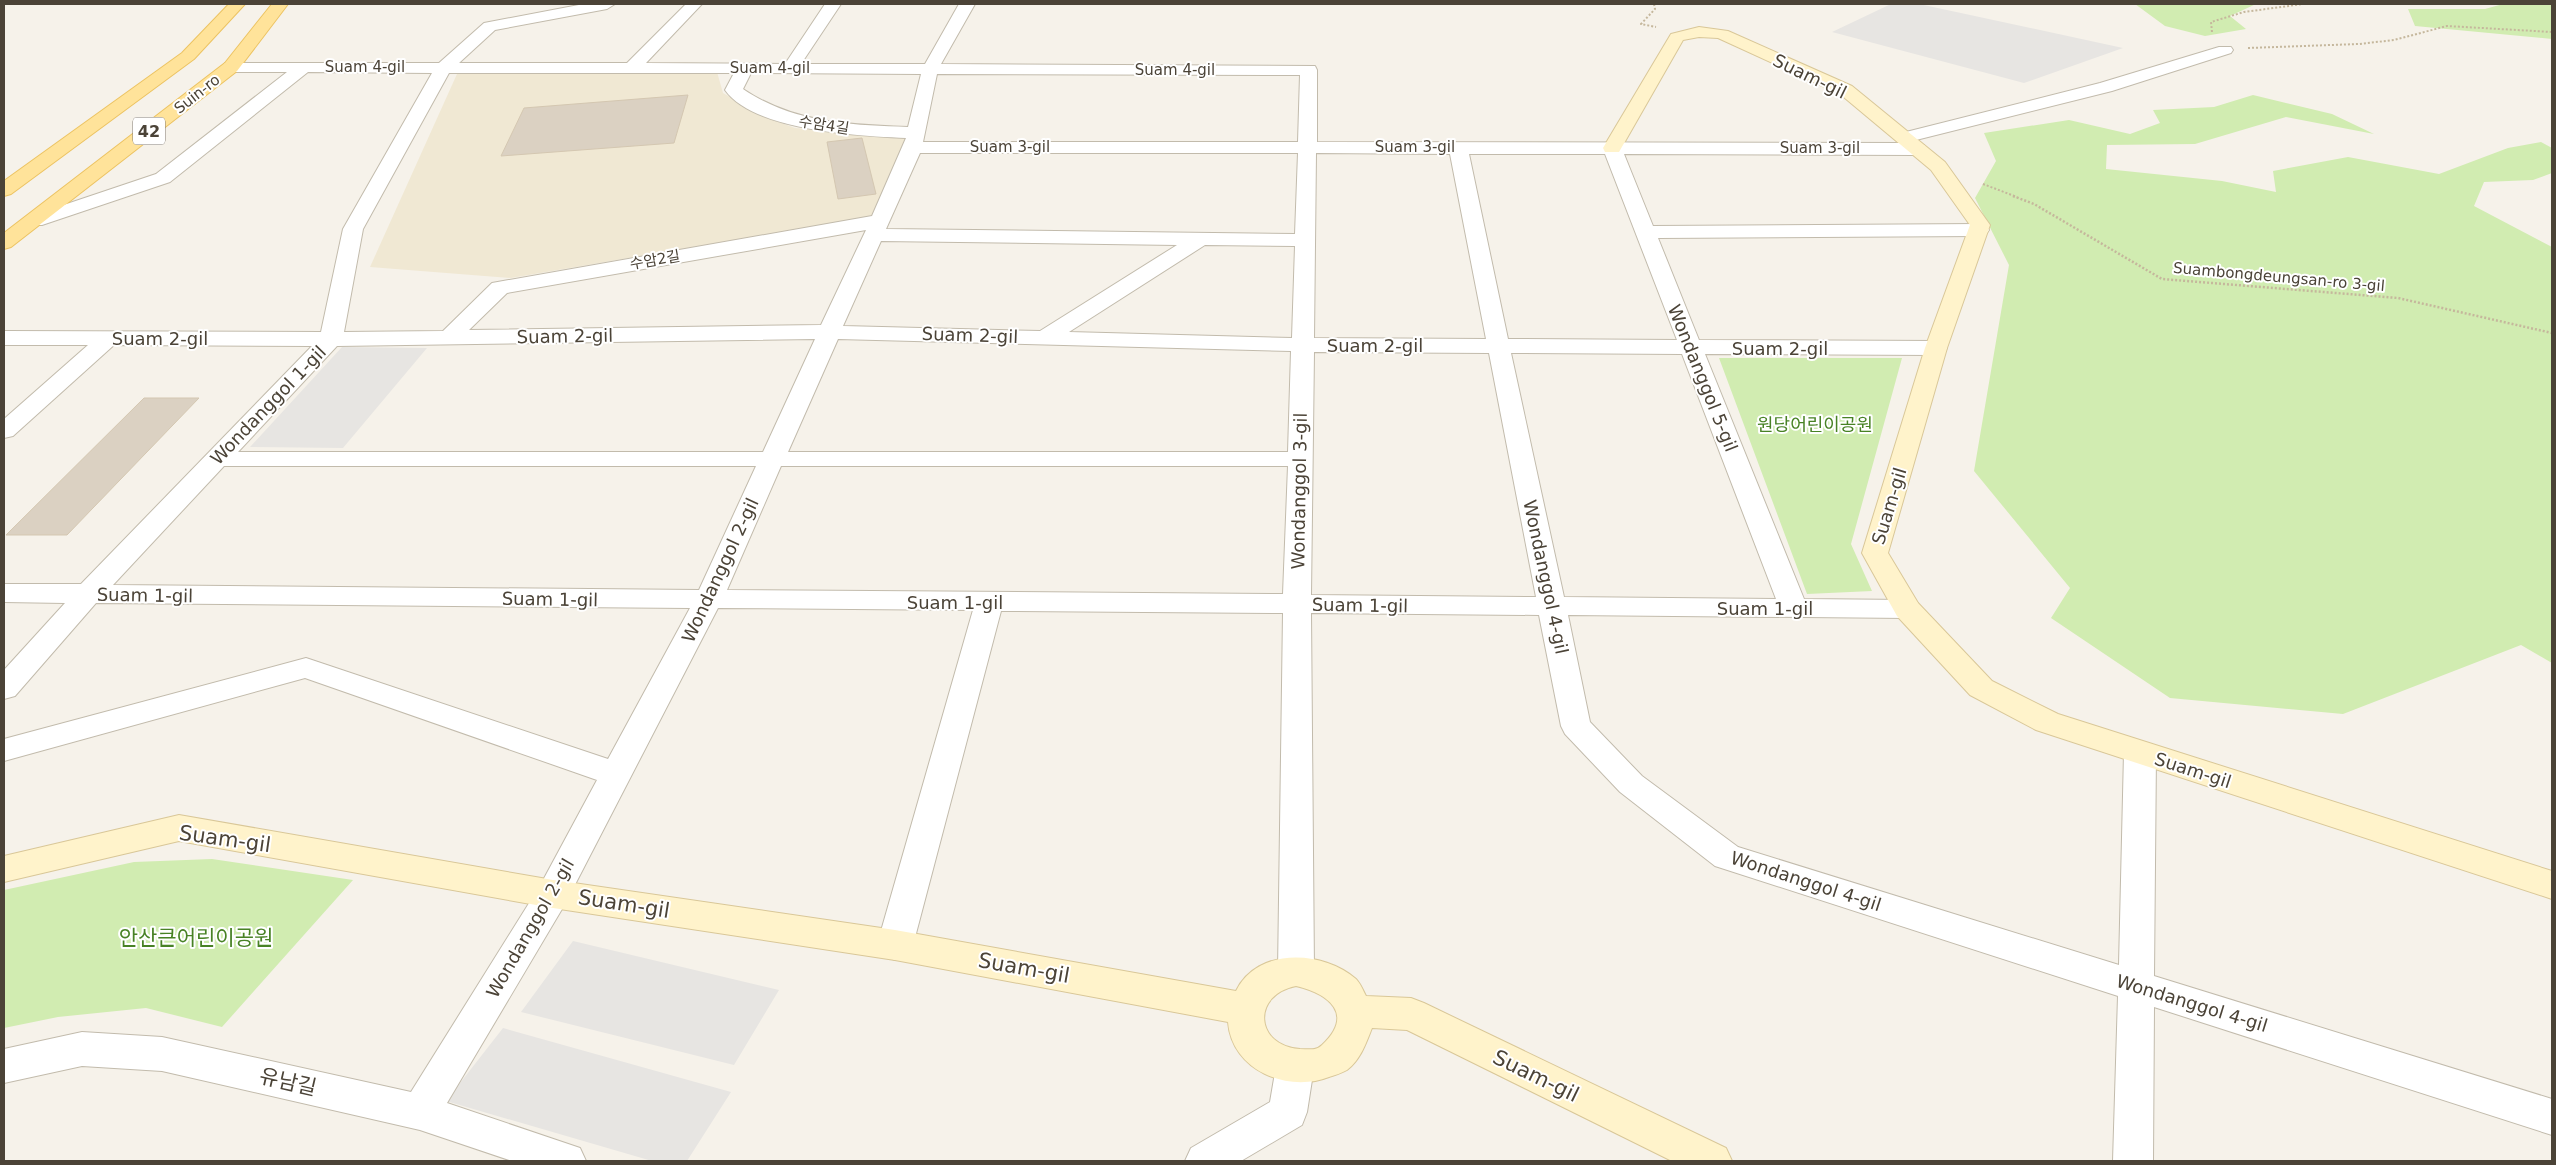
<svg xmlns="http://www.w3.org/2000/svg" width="2556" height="1165" font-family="'DejaVu Sans','Noto Sans KR',sans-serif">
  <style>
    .education { fill: #f0e8d3 }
    .green { fill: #d1ecb1 }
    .parking { fill: #e7e5e2 }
    .building { fill: #dbd1c2; stroke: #d4c7b1 }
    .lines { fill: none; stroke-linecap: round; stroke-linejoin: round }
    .street-casing { stroke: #c2bbac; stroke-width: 2 }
    .secondary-casing { stroke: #d9c798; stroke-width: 2 }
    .primary-casing { stroke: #ecc362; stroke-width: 2 }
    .path-far1 { stroke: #c5b79c; stroke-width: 2; stroke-dasharray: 2 2; stroke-linecap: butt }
    .path { stroke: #c5b79c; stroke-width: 2.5; stroke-dasharray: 2 2; stroke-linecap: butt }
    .street { fill: #fff; fill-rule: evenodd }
    .secondary { fill: #fff3cb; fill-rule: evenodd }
    .primary { fill: #ffe39a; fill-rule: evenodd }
    .labels { text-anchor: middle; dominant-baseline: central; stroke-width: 4; stroke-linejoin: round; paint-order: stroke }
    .far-street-label { font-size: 15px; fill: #4b4337; stroke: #fff }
    .shield { fill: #fff; stroke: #817b73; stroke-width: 1 }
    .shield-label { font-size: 16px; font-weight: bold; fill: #4b4337 }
    .street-label { font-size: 18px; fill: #4b4337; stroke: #fff }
    .park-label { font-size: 18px; fill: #488225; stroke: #fff }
    .near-street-label { font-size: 21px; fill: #4b4337; stroke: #fff }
    .near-park-label { font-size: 21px; fill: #488225; stroke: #fff }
  </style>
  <rect width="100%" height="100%" fill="#f6f2ea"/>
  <!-- education -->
  <path class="education" d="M717,72L723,93L768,118L795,128L907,137L875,216L511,278L370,267L457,74Z"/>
  <!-- green -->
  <path class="green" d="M2135,4H2256L2230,16L2246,29L2205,36L2165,26Z
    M2503,4H2552V39L2415,26L2408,9H2485Z
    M2253,95L2332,114L2374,134L2286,117L2195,144L2107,145L2106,169L2222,181L2276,192L2273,171L2348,157L2439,174L2508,148L2541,142L2552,148V173L2533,180L2484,182L2474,206L2552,247V663L2521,645L2343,714L2170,698L2051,618L2070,588L1974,471L2009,265L1975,198L1996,161L1984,133L2069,120L2130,134L2160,123L2153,110L2214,107Z
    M1719,358H1902L1851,544L1872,591L1807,594Z
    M212,859L353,880L222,1027L146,1008L58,1017L4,1028V890L134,862Z"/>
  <!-- parking -->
  <path class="parking" d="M1891,4H1919L2123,48L2024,83L1832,32Z
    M342,347L427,348L343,448L250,447Z
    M573,941L779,990L734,1065L521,1012Z
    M503,1028L731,1092L687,1161H652L446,1101Z"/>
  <!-- building -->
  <path class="building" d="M688,95L674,143L501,156L524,108Z
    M862,138L876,194L838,199L827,142Z
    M144,398H199L67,535H6Z"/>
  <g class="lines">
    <!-- street casing -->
    <g class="street-casing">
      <path id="street" d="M584,4H615L607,9L495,30L459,63H627L686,4H702L646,63L785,64L825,4H841L801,64H925L959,4H975L941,64L1315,66L1317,70V142L1904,143L1898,142L1895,138L1898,134L2100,83L2219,47H2231L2233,50L2231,53L2112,91L1904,143L1924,145L1926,149L1924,153L1917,155L1624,154L1653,226L1979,224L1986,226L1989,230L1986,234L1979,236L1658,238L1699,340L1936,341L1944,343L1947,348L1944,353L1936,355L1705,354L1804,599L1907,600L1917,602L1921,609L1917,616L1907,618L1568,615L1590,722L1642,776L1738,847L2119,965L2124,753L2129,745L2140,741L2151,745L2156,753L2154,976L2552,1099V1135L2154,1007L2153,1161H2113L2118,996L1715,866L1620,792L1565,734L1561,726L1539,615L1311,613L1314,971L1309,982L1296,986L1283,982L1278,971L1283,613L1001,611L913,945L907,955L895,960L883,955L877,945L973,610L718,608L565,904L447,1103L580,1148L586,1161H512L420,1130L162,1071L82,1066L4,1083V1049L82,1032L162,1037L411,1092L541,884L597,780L305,678L4,761V739L306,658L608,759L690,608L96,603L15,696L4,699V670L65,603L4,602V584H81L312,346L114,345L13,436L4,438V419L88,345H4V331L321,332L343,229L432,73L308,72L170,182L42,225H28L25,221L28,217L156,174L287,72H231L223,67L225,63H439L484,23ZM449,73H734L725,90C754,131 860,136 906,138L872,216L492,283L443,331L344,332L363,229ZM751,73L921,74L908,127C849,125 793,123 743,89ZM937,74L1300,75L1298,142H923ZM920,153H1298L1295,234L886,229ZM1316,153L1450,154L1486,339L1314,338ZM1469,154H1605L1677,340L1508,339ZM866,230L821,325L469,330L507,293ZM881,241L1177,245L1040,331L843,326ZM1205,245L1295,246L1292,338L1069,332ZM815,339L763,452H238L337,346ZM838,339L1291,351L1288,452H788ZM1314,352L1489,353L1536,597L1311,595ZM1511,353L1682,354L1776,599L1564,597ZM224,466H756L699,590L113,585ZM781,466H1288L1283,594L727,590Z
        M1295,1050L1308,1055L1314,1067L1307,1112L1302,1125L1241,1161H1185L1191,1148L1270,1102L1276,1067L1282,1055Z"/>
    </g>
    <!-- secondary casing -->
    <g class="secondary-casing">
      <path id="secondary" d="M1699,27L1728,31L1852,86L1945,162L1990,225L1947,348L1888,553L1918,603L1992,681L2058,714L2552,871V899L2036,730L1970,695L1897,616L1862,553L1925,348L1970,225L1931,170L1840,94L1718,38L1699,37L1683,40L1619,152H1605L1603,148L1671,34Z
        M179,815L553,880L895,930L1236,991C1257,947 1323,950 1356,979C1360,983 1363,990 1366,996L1411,998L1424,1003L1726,1148L1732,1161H1672L1407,1030L1372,1028C1366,1043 1361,1059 1347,1070C1342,1073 1335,1075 1329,1077C1288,1093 1232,1071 1228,1022L895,960L553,908L179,841L4,882V856ZM1296,986C1329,994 1355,1014 1322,1045C1316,1051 1309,1049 1300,1049C1255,1046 1251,995 1296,986Z"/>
    </g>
    <!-- primary casing -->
    <g class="primary-casing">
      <path id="primary" d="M229,4H245L194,59L11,194L4,196V181L182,53Z
        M272,4H288L237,71L11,247L4,249V233L225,63Z"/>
    </g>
    <!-- path-far1 -->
    <path class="path-far1" d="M1654,4L1655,9L1641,24L1656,27
      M2212,32L2211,22L2244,12L2303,4
      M2248,48L2359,44L2394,40L2447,26L2552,32
      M1983,184L2017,197"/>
    <!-- path -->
    <path class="path" d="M2013,196L2034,204L2162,279L2398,298L2552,333"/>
    <!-- street -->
    <use href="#street" class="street"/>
    <!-- secondary -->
    <use href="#secondary" class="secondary"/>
    <!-- primary -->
    <use href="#primary" class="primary"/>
  </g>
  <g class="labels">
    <!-- far-street labels -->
    <g class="far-street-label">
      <text x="365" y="67">Suam 4-gil</text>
      <text x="770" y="68">Suam 4-gil</text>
      <text x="1175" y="70">Suam 4-gil</text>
      <text transform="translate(197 94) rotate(-38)">Suin-ro</text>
      <text transform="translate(824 125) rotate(9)">수암4길</text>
      <text x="1010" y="147">Suam 3-gil</text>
      <text x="1415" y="147">Suam 3-gil</text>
      <text x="1820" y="148">Suam 3-gil</text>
      <text transform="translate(655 260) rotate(-10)">수암2길</text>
      <text transform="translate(2279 277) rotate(5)">Suambongdeungsan-ro 3-gil</text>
    </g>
    <!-- shield labels -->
    <rect class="shield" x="133" y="117.5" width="32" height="27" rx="4"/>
    <g class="shield-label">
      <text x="149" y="131">42</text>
    </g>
    <!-- street labels -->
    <g class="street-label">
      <text transform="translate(1810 76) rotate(26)">Suam-gil</text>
      <text transform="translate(970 335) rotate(2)">Suam 2-gil</text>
      <text transform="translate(565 336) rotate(-1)">Suam 2-gil</text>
      <text x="160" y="338">Suam 2-gil</text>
      <text x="1375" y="345">Suam 2-gil</text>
      <text x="1780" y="348">Suam 2-gil</text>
      <text transform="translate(1703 378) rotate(68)">Wondanggol 5-gil</text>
      <text transform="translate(268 405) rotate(-46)">Wondanggol 1-gil</text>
      <text transform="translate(1299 491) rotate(-89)">Wondanggol 3-gil</text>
      <text transform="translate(1889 506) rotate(-73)">Suam-gil</text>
      <text transform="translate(720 570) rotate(-65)">Wondanggol 2-gil</text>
      <text transform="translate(1546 577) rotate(78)">Wondanggol 4-gil</text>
      <text transform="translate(145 595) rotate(1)">Suam 1-gil</text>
      <text transform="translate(550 599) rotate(1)">Suam 1-gil</text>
      <text x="955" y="602">Suam 1-gil</text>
      <text transform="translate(1360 605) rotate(1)">Suam 1-gil</text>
      <text x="1765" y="608">Suam 1-gil</text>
      <text transform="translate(2193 770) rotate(18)">Suam-gil</text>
      <text transform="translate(1806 881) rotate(18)">Wondanggol 4-gil</text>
      <text transform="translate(530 928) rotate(-60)">Wondanggol 2-gil</text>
      <text transform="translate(2192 1003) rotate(17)">Wondanggol 4-gil</text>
    </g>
    <!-- park labels -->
    <g class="park-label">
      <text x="1815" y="424">원당어린이공원</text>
    </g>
    <!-- near-street labels -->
    <g class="near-street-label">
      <text transform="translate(225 839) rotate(8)">Suam-gil</text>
      <text transform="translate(624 904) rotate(9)">Suam-gil</text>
      <text transform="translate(1024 968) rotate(10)">Suam-gil</text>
      <text transform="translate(1536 1076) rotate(26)">Suam-gil</text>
      <text transform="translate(288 1082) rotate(13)">유남길</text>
    </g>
    <!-- near-park labels -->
    <g class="near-park-label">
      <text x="196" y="938">안산큰어린이공원</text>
    </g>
  </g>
  <!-- border -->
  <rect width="2556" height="1165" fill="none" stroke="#4b4337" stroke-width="10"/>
</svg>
